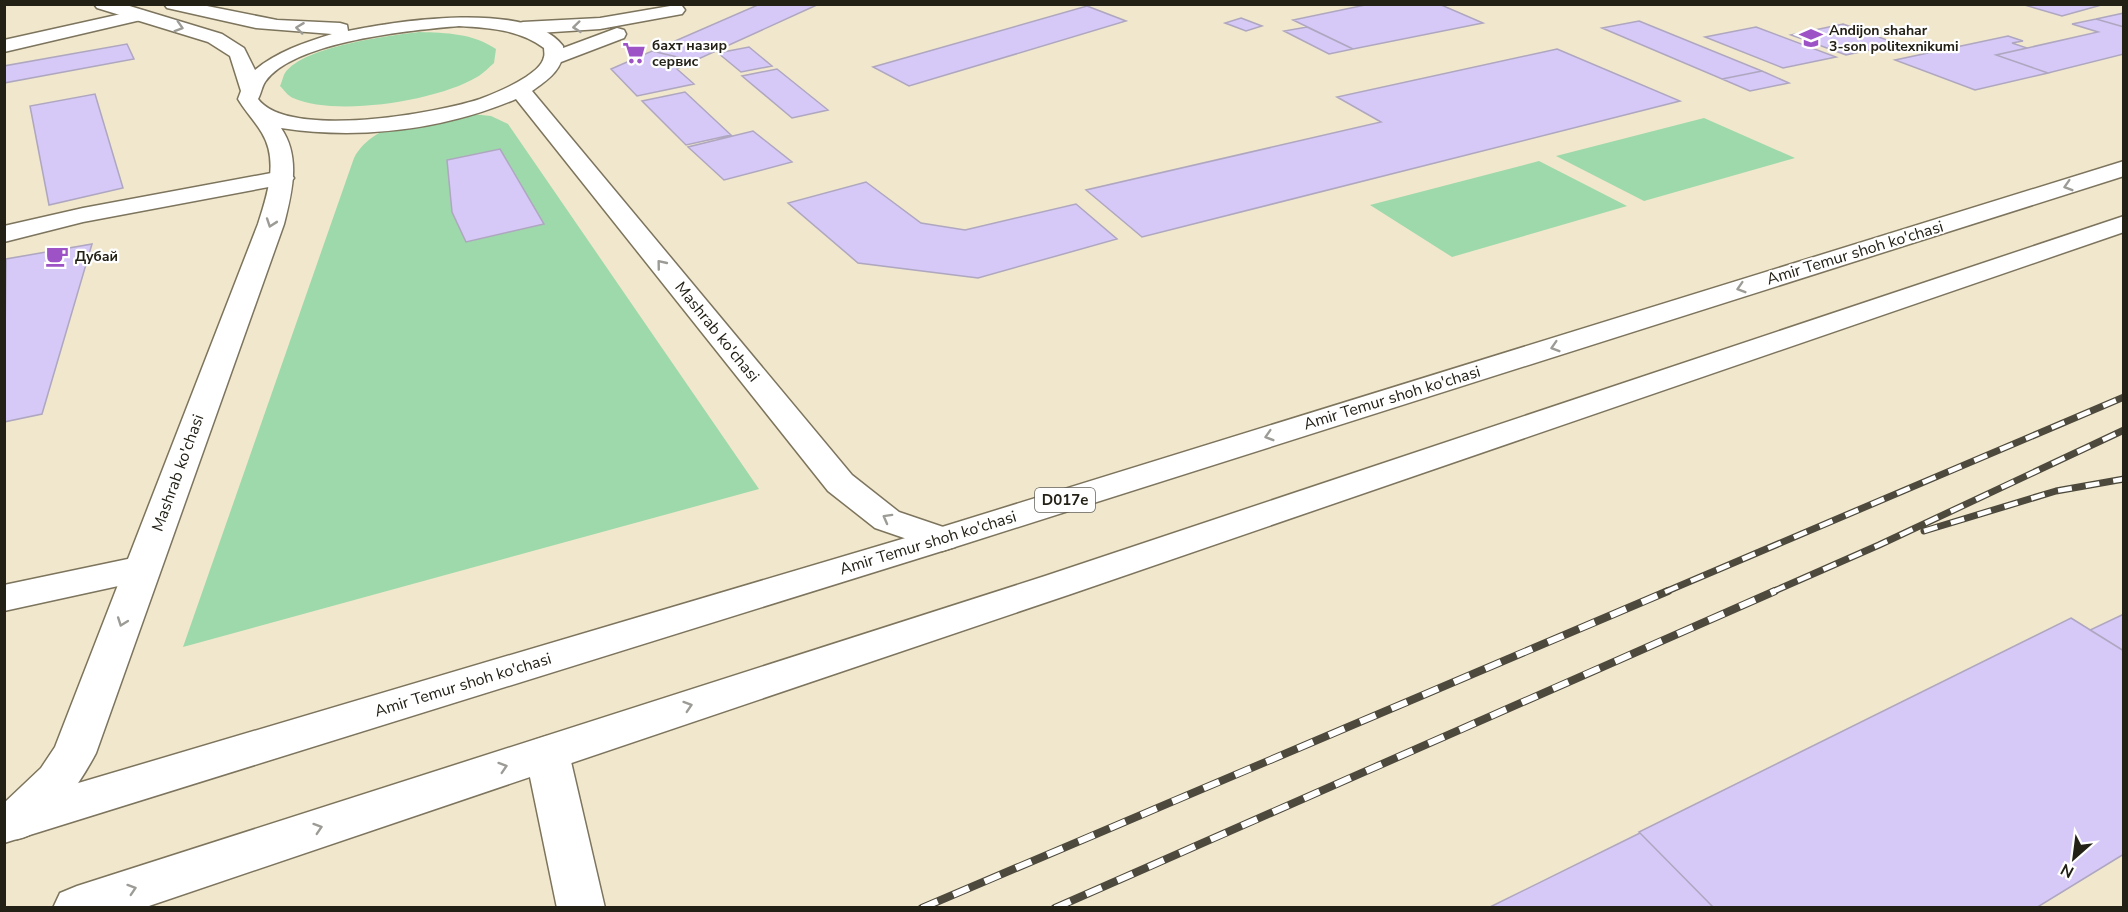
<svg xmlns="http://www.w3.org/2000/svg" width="2128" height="912" font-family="'Nunito Sans',sans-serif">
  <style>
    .green { fill: #9ed9ab }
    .building { fill: #d6c8f7; stroke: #aea7bf; stroke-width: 1.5 }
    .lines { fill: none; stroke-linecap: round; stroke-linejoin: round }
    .minor-casing { stroke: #7d745d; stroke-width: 3 }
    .tertiary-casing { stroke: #7d745d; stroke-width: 3 }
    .secondary-casing { stroke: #7d745d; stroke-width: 3 }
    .primary-casing { stroke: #7d745d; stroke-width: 3 }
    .minor { fill: #fff; fill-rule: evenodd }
    .tertiary { fill: #fff; fill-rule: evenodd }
    .secondary { fill: #fff; fill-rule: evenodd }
    .primary { fill: #fff; fill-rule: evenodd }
    .rail-far1-casing { stroke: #4d493c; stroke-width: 7 }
    .rail-casing { stroke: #4d493c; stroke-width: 8 }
    .rail-far1 { stroke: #fff; stroke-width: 4.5; stroke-dasharray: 14; stroke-linecap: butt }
    .rail { stroke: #fff; stroke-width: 6; stroke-dasharray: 17; stroke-linecap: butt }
    .oneway { stroke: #9c9b96 }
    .labels { text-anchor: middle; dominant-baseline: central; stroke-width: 4.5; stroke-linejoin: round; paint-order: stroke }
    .far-poi-label { font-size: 14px; font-weight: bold; fill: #232016; stroke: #fff; text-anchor: start }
    .shield { fill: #fff; stroke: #65635c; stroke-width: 1.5 }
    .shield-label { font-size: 15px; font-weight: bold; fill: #232016 }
    .street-label { font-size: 16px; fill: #232016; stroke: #fff }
  </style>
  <rect width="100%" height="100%" fill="#f1e7cd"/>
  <!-- green -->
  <path class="green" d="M419,32C447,33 472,33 496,49L494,63C489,67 483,74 477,77C437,101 336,117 293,98C288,96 284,90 280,86C282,82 283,76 285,73C304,46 388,36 419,32Z
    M471,114L491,116L508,124L759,489L183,647L354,158C376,118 431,120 471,114Z
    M1704,118L1795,158L1644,201L1556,156Z
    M1539,161L1627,206L1452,257L1370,205Z"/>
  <!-- building -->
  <path class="building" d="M760,4H819L694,61L652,51Z
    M1370,4H1439L1483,23L1353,49L1293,20Z
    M2021,4H2105L2062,16Z
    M1087,6L1126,21L909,86L873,67Z
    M2124,13V27L2096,19Z
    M1241,18L1262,26L1246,31L1225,23Z
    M2096,19L2124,27V54L2048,73L1996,55L2098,32L2072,24Z
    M1639,21L1762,71L1722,79L1602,28Z
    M1843,24L1898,44L1846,55L1791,35Z
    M1307,27L1353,49L1329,54L1284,31Z
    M1756,27L1836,57L1783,68L1705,37Z
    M2008,36L2023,41L2012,43L2027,48L1996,55L2048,73L1975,90L1895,60Z
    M127,44L134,59L4,83V66Z
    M749,47L772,66L741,72L718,53Z
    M1557,49L1680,101L1142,237L1086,190L1381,122L1337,97Z
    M652,51L694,61L677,69L694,84L637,96L611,69Z
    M777,69L828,110L792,118L742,76Z
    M1762,71L1789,83L1750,91L1722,79Z
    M685,92L731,135L686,145L642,101Z
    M95,94L123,188L49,205L30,106Z
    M753,131L792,162L724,180L688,147Z
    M500,149L544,224L466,242L452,212L447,160Z
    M866,182L921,223L965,230L1076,204L1117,239L978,278L858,263L788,203Z
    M92,244L42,414L4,422L6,259Z
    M2124,614V651L2090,630Z
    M2071,618L2124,651V854L2036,908H1714L1639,832Z
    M1640,833L1714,908L1490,907Z"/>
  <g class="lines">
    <!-- minor casing -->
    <g class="minor-casing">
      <path id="minor" d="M139,10L145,11L148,15L145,19L4,52V40Z
        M282,171L290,173L294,178L290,183L83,222L4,242V226L83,208Z
        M142,556L155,560L160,569L155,578L4,611V585Z"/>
    </g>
    <!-- tertiary casing -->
    <g class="tertiary-casing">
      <path id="tertiary" d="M676,5L682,6L685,10L682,14L600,29L523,34L516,32L514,28L516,24L523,22L600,18Z
        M617,28L624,30L626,34L624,38L561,62H547L544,58L547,54Z"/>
    </g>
    <!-- secondary casing -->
    <g class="secondary-casing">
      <path id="secondary" d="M94,4H123L222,34L244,48L255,70C278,51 304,43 332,34L256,28L167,8L164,4H197L277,20L340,23L347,25L348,31C397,21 529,0 563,46C565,68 549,79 532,91L852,475L899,512L955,531L960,539L955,547L942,551L875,528L828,491L516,99C443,130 359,140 281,128C301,157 292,192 284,224L96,753C83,778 47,835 18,839C14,840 9,838 4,836V803L41,768L55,747L258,224C267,196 279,161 262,133C255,121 245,111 238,99L241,91L230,56L208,42L97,8ZM459,26C489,28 518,29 544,48C544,51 545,54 544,57C542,66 533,72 526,77C512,86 496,93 480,99C438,113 288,140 258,99C261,94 262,86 265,82C293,41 413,30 459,26Z
        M547,736L562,741L569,753L605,908H557L525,753L532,741Z"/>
    </g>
    <!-- primary casing -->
    <g class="primary-casing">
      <path id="primary" d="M2124,161V176L955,547L4,843V805L929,531Z
        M2124,216V232L1071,594L143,908H53L60,893L77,886L1045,576Z"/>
    </g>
    <!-- minor -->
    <use href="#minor" class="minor"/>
    <!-- tertiary -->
    <use href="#tertiary" class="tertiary"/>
    <!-- secondary -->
    <use href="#secondary" class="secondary"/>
    <!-- primary -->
    <use href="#primary" class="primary"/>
    <!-- rail-far1 casing -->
    <g class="rail-far1-casing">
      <path id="rail-far1" d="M1924,531L2056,491L2124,479
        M1665,592L2124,397
        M1772,592L1879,545L2124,430"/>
    </g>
    <!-- rail casing -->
    <g class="rail-casing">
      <path id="rail" d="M922,908L1668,591
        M1055,908L1775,591"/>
    </g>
    <!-- rail-far1 -->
    <use href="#rail-far1" class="rail-far1"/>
    <!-- rail -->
    <use href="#rail" class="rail"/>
  </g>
  <!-- one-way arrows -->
  <defs><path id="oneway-chevron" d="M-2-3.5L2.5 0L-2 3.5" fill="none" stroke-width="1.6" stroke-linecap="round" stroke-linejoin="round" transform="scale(1.5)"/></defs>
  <g class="oneway">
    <use href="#oneway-chevron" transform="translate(179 27) rotate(17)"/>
    <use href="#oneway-chevron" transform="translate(577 27) rotate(174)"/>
    <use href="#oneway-chevron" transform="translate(300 28) rotate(-173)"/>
    <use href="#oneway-chevron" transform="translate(2068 186) rotate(163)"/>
    <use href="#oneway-chevron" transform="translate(271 223) rotate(109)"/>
    <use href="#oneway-chevron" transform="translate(661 264) rotate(-129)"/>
    <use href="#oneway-chevron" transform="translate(1741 288) rotate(163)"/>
    <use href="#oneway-chevron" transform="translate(1555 347) rotate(163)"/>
    <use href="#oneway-chevron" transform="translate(1269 436) rotate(163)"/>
    <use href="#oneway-chevron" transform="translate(887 518) rotate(-151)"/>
    <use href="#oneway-chevron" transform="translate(122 622) rotate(110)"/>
    <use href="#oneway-chevron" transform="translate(688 706) rotate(-18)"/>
    <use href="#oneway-chevron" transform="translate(503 767) rotate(-18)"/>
    <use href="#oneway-chevron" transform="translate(318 828) rotate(-18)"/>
    <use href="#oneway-chevron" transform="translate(132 889) rotate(-18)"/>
  </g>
  <!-- icons -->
  <defs>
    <g id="school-bare" transform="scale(1.8)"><path d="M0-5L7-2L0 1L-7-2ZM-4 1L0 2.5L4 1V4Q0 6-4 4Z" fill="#9d53c5" stroke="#fff" stroke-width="2.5" paint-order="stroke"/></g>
    <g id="supermarket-bare" transform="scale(1.8)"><path d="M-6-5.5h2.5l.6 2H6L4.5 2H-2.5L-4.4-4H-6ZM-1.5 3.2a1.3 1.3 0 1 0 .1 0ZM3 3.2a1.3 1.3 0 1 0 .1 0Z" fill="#9d53c5" stroke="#fff" stroke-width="2.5" paint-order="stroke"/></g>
    <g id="cafe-bare" transform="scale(1.8)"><path d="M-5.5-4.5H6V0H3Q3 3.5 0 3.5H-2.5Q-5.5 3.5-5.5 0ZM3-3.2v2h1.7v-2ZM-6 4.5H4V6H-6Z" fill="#9d53c5" stroke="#fff" stroke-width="2.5" paint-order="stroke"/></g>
  </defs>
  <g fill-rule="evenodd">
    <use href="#school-bare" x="1811" y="38"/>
    <use href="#supermarket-bare" x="634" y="53"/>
    <use href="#cafe-bare" x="57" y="256"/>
  </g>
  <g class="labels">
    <!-- far-poi labels -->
    <g class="far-poi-label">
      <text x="1829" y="30">Andijon shahar<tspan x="1829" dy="16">3-son politexnikumi</tspan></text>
      <text x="652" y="45">бахт назир<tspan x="652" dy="16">сервис</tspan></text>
      <text x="75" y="256">Дубай</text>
    </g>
    <!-- shield labels -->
    <rect class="shield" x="1035" y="488" width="60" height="24" rx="4.5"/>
    <g class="shield-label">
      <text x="1065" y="500">D017e</text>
    </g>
    <!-- street labels -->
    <g class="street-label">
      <text transform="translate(1855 253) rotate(-17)">Amir Temur shoh ko'chasi</text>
      <text transform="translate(717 332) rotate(51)">Mashrab ko'chasi</text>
      <text transform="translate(1392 398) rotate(-17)">Amir Temur shoh ko'chasi</text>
      <text transform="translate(178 473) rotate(-70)">Mashrab ko'chasi</text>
      <text transform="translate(928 543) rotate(-17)">Amir Temur shoh ko'chasi</text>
      <text transform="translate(463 685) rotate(-17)">Amir Temur shoh ko'chasi</text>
    </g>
  </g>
  <!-- border -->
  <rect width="2128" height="912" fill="none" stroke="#232016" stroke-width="12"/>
  <!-- north arrow -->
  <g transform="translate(2074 858) rotate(208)" stroke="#ffffff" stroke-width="4.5" paint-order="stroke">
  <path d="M0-4.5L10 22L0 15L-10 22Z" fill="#232016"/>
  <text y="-9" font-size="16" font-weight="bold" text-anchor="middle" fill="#232016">N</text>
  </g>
</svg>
